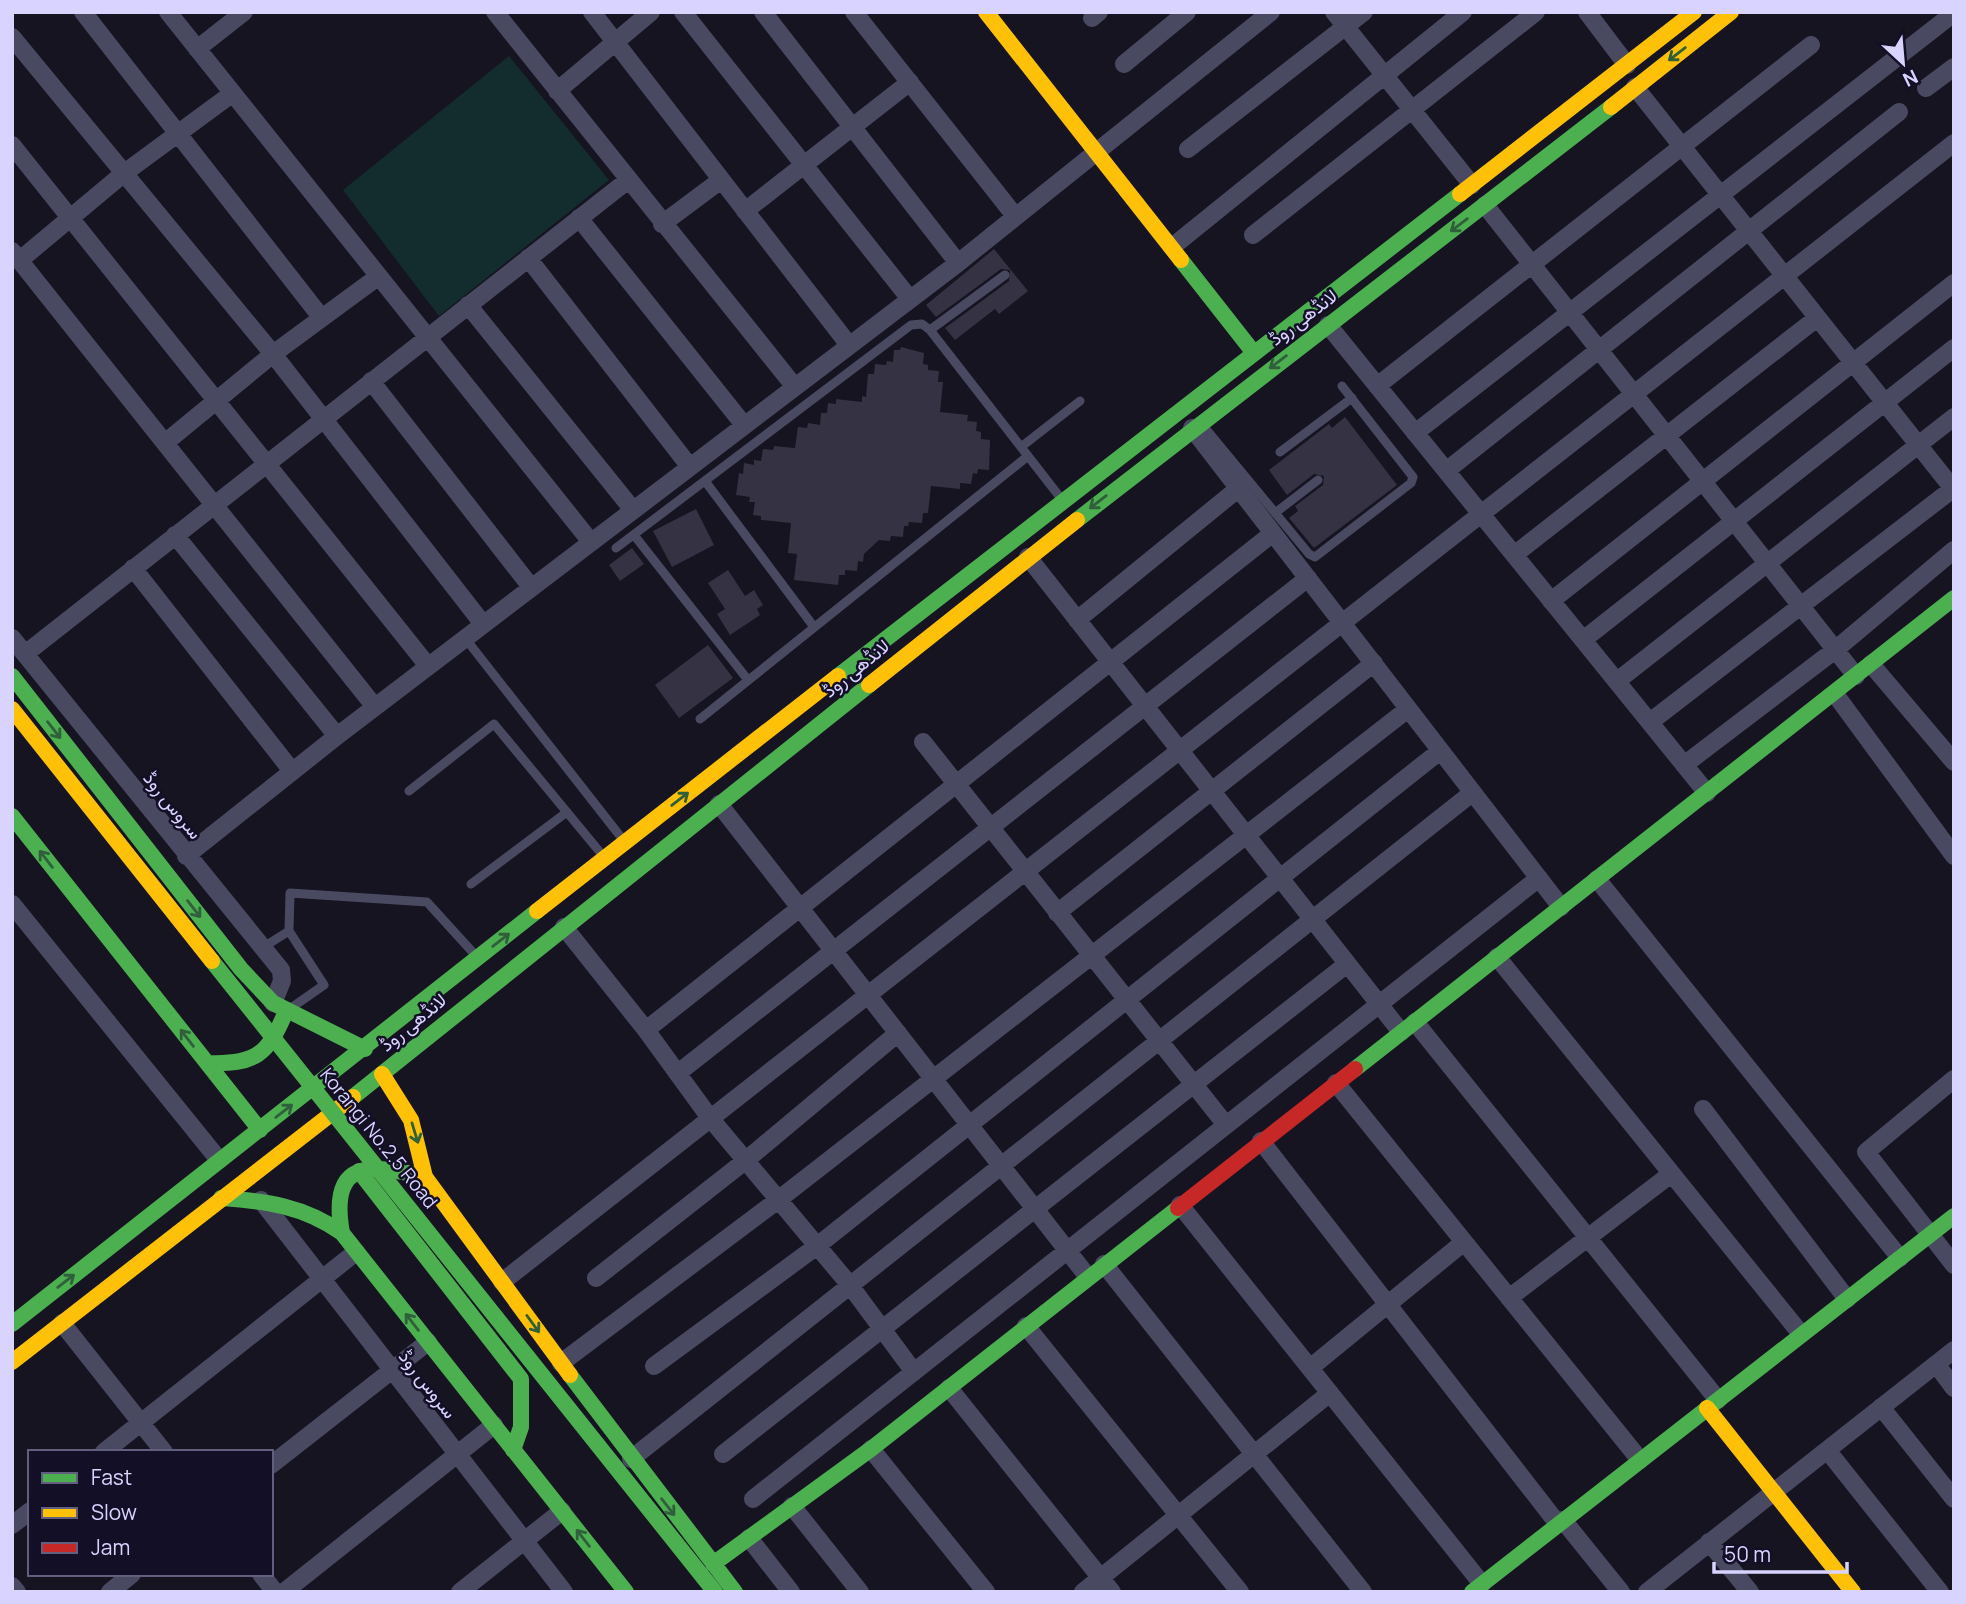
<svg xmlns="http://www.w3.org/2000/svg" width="1966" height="1604" font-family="Manrope,Vazirmatn,sans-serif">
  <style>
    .green { fill: #132c2d }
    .building { fill: #343243 }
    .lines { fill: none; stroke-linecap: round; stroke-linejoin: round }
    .lane { stroke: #4a4962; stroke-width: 9 }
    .street { stroke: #4a4962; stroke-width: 18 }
    .fast { stroke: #4caf50; stroke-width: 16 }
    .slow { stroke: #ffc107; stroke-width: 16 }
    .jam { stroke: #c62828; stroke-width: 16 }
    .fast-bridge { stroke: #4caf50; stroke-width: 16 }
    .slow-bridge { stroke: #ffc107; stroke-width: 16 }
    .oneway { stroke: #305f3b }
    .labels { text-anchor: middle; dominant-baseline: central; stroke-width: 5; stroke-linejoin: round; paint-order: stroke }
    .street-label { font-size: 19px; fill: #d9d4ff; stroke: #130f26 }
  </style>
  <rect width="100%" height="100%" fill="#161421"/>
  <!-- green -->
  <path class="green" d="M509,56L609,180L439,316L343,190Z"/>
  <!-- building -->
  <path class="building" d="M994,249L1028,291L999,314L995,309L955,340L945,328L1009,281L1010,270L1001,269L936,317L926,305Z
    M901,347L924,353L923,364L928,365V370L939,371L938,382H943L940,412L968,415L967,421L977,422L976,431L981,432V439L990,440L989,470L978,469L977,474L973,473L971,484L960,483V489L931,486L928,513H923L922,523L909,522L908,526H904L903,537L891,536L890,541L879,540L864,554L863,562L858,561L857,571L845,570V575H839L838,585L794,580L797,554L788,553L791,523L761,520V516L753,515L755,502H749L750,497L736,495L739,473L743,474L744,463L754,465V460L761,461L763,449L773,450L774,446L795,448L798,427L807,428L808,423L820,425L821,413H827L828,403L836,404V399L862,402V396L866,397L868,374H874L875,364L886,365L887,361L893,362L894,350H900Z
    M1345,417L1397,485L1314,548L1289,518L1298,511L1295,506L1323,485L1324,476L1314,474L1287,495L1269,470L1329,424L1332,428Z
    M696,509L714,545L672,567L653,531Z
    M632,548L644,564L620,581L609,565Z
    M728,570L745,596L754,590L763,605L757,609L760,615L730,635L717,614L725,609L708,583Z
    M708,645L733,678L679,718L655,685Z"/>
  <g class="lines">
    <!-- lane -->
    <path class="lane" d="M930,330L1005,275
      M1201,423L1309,554L1315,557L1411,483L1413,477L1342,386
      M1021,447L1080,401
      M1280,452L1352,398
      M705,481L814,627
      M1275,513L1318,480
      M634,535L748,680
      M616,548L911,325L922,324L930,330L1063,501
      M465,638L624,841
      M700,719L1028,456
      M409,791L494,724L604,857
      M471,884L567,812
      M262,948L289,931
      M291,1008L324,985L289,931L290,893L427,902L477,957"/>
    <!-- street -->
    <path class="street" d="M83,12L321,317
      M168,12L591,542
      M495,12L795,387
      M592,12L849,345
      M683,12L910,299
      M763,12L958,263
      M854,12L1015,216
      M1334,12L1472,185
      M1587,12L1627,65
      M1092,18L1099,12
      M12,37L273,354L483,624
      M197,49L244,12
      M1124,64L1187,12
      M1635,87L1954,490
      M1926,88L1954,67
      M557,91L651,12
      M12,145L428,666
      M1188,149L1364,12
      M1485,205L1856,676
      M745,211L910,82
      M579,218L744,425
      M662,224L721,180
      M1253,235L1536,12
      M1172,247L1463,12
      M12,251L375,707
      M528,258L690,467
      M20,260L123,174L233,93
      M468,305L633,510
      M1328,325L1707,793
      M371,381L531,587
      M1377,386L1811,45
      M1192,428L1561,907
      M1415,433L1954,13
      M166,442L273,354L379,276
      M1446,471L1899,112
      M175,535L337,736
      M1514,555L1817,318
      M1028,557L1401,1032
      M133,568L292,771
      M1551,601L1954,283
      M1077,620L1239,488
      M12,638L281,970L282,981L273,1003
      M1583,640L1954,348
      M25,654L627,181
      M1871,664L1954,762
      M1617,681L1954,417
      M1835,694L1954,856
      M1650,722L1954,488
      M923,742L1226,1125
      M1684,765L1835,650L1954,550
      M719,804L1088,1277
      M186,856L337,736L958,263L1271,12
      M1597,879L1900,1258
      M12,904L219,1160
      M1057,913L1374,663
      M564,927L646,1030L1273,533
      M1497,957L1801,1334
      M1415,1022L1718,1400
      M646,1030L710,1118L849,1284L914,1372
      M678,1073L1308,578
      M1954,1079L1866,1152L1954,1265
      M1336,1083L1640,1460
      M1703,1109L1847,1299
      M1261,1141L1558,1524
      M261,1200L564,1592
      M1180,1205L1482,1584
      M1104,1264L1363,1592
      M596,1278L745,1161L898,1033
      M502,1282L1954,143
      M1509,1298L1671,1174
      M62,1323L164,1452
      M1026,1326L1240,1592
      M561,1363L778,1200L1408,709
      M1936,1364L1954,1388
      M654,1366L817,1246L1440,751
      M1310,1368L1464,1242
      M949,1388L1112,1592
      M1881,1407L1954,1499
      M871,1449L986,1592
      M1827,1450L1940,1592
      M104,1452L356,1252
      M723,1454L1347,964
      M631,1459L1472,793
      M271,1465L428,1342
      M753,1499L1539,878
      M792,1506L860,1592
      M1563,1520L1621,1592
      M12,1525L30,1511
      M749,1538L791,1592
      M1709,1542L1750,1592
      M261,1574L275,1592
      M12,1586L17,1592
      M110,1592L132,1574
      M284,1592L494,1425
      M460,1592L562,1511
      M1083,1592L1330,1393
      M1647,1592L1954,1350"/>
    <!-- fast -->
    <path class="fast" d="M1181,260L1254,353
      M1077,520L1611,107
      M12,676L241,969L273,1003L365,1049
      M838,676L1460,194
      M12,816L260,1130
      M207,1063C255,1065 268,1055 286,1011
      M1355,1069L1954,598
      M353,1097L869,685
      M359,1171L521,1379V1427L513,1450
      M221,1198C266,1201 304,1206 342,1233L626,1592
      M342,1233C329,1160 368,1163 425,1177
      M12,1324L537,911
      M570,1375L735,1592
      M713,1564L871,1449L1178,1208
      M1472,1592L1954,1216"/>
    <!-- slow -->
    <path class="slow" d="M986,12L1181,260
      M1611,107L1731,12
      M1460,194L1694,12
      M869,685L1077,520
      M537,911L838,676
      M382,1074L411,1120L425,1177L570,1375
      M12,1362L353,1097
      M1707,1408L1853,1592"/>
    <!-- jam -->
    <path class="jam" d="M1178,1208L1355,1069"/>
    <!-- fast-bridge -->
    <path class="fast-bridge" d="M212,961L715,1592"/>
    <!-- slow-bridge -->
    <path class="slow-bridge" d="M12,709L212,961"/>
  </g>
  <!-- one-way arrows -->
  <defs><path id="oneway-shaft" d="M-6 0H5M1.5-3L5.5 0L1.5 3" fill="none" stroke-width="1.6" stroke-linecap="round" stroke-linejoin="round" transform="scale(1.75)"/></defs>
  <g class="oneway">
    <use href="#oneway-shaft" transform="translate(1677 54) rotate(142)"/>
    <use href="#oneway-shaft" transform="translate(1459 225) rotate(143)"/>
    <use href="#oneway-shaft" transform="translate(1278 362) rotate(143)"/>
    <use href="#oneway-shaft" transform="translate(1098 502) rotate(142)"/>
    <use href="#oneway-shaft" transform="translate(54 730) rotate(52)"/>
    <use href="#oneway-shaft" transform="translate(680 799) rotate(-38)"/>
    <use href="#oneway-shaft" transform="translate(46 859) rotate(-128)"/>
    <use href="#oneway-shaft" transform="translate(194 909) rotate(52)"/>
    <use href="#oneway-shaft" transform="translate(501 940) rotate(-38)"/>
    <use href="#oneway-shaft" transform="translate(187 1038) rotate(-128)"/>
    <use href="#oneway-shaft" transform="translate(284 1111) rotate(-38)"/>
    <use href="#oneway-shaft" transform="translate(415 1133) rotate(73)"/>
    <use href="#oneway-shaft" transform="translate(66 1281) rotate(-38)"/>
    <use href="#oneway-shaft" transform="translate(412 1322) rotate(-128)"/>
    <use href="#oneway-shaft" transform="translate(533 1324) rotate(54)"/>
    <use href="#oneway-shaft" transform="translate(668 1507) rotate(52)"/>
    <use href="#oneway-shaft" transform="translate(583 1538) rotate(-128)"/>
  </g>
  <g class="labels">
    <!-- street labels -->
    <g class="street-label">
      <text transform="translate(1303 317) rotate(-37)">لانڈھی روڈ</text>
      <text transform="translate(856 668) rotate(-39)">لانڈھی روڈ</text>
      <text transform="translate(173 805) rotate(51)">سروس روڈ</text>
      <text transform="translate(413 1022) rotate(-39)">لانڈھی روڈ</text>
      <text transform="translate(379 1138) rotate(51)">Korangi No.2.5 Road</text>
      <text transform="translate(428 1384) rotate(52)">سروس روڈ</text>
    </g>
  </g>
  <!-- border -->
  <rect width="1966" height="1604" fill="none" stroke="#d9d4ff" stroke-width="28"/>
  <!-- legend -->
  <rect x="28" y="1450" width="245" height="126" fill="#130f26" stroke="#625e7d" stroke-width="2"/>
  <rect x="42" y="1473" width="35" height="10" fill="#4caf50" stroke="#625e7d" stroke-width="2"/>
  <text x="91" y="1485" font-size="21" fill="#d9d4ff">Fast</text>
  <rect x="42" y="1508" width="35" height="10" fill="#ffc107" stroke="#625e7d" stroke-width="2"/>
  <text x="91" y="1520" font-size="21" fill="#d9d4ff">Slow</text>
  <rect x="42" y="1543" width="35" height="10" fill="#c62828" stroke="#625e7d" stroke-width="2"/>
  <text x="91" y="1555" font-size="21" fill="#d9d4ff">Jam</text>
  <!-- north arrow -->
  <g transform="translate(1903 63) rotate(154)" stroke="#130f26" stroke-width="5" paint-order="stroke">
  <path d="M0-5L12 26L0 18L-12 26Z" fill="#d9d4ff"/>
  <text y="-10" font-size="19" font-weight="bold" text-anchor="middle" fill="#d9d4ff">N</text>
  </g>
  <!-- scale -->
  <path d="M1714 1562v10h133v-10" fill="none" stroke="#d9d4ff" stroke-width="3.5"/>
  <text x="1724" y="1562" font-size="21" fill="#d9d4ff" stroke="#130f26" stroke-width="5" paint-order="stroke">50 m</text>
</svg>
